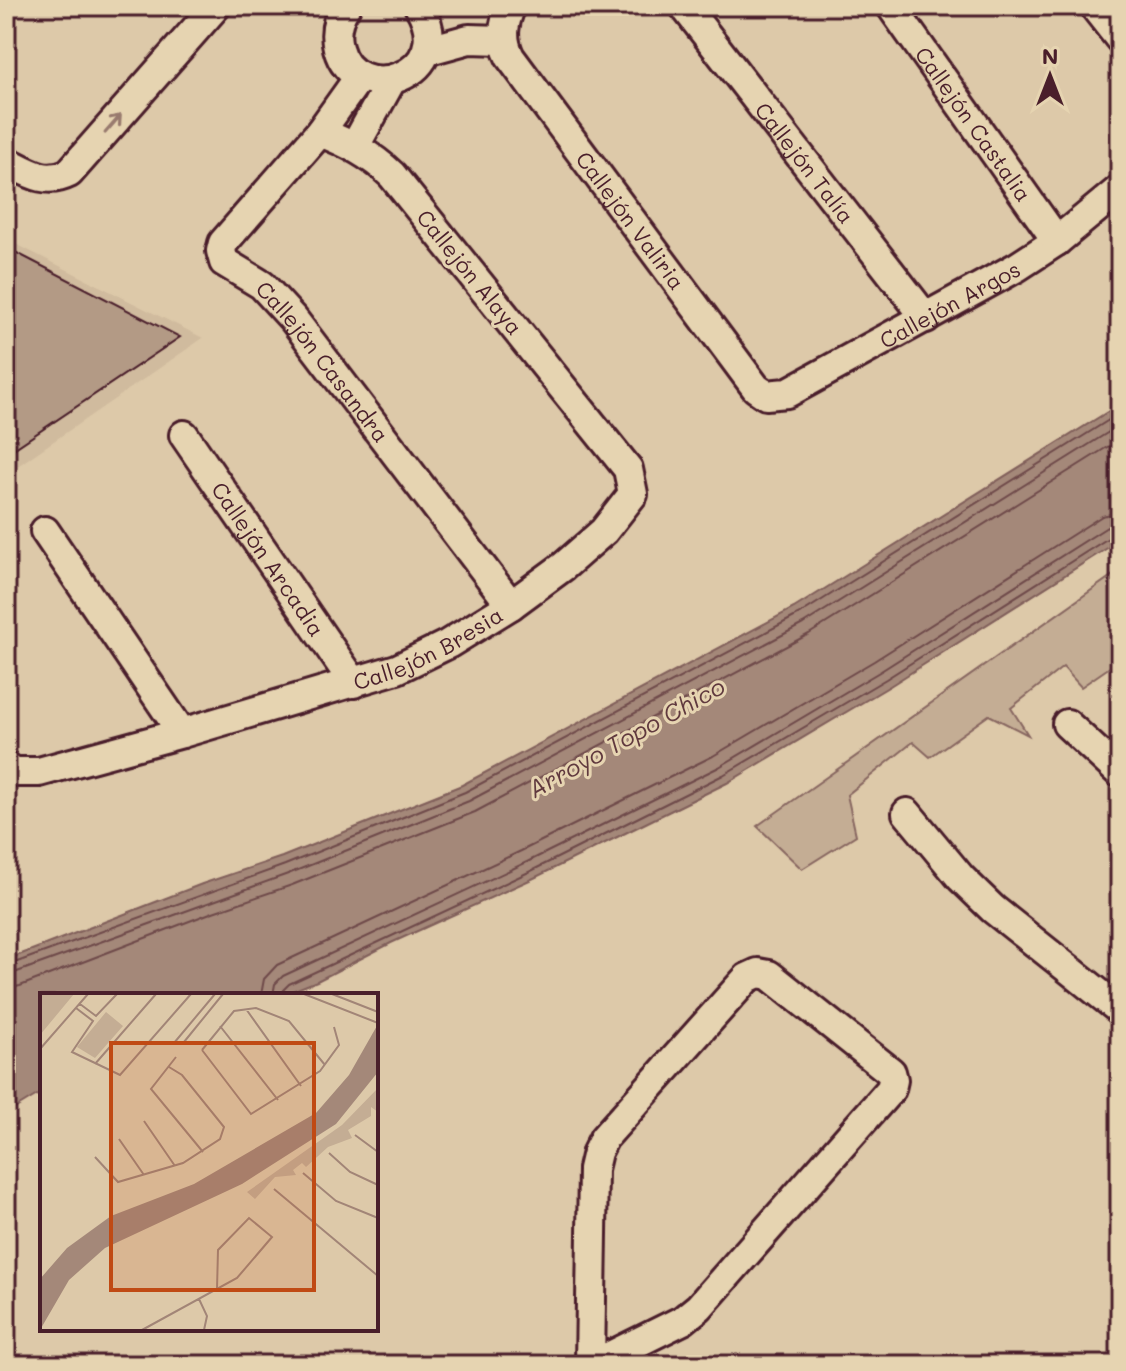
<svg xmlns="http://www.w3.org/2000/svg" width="1126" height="1371" font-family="Mali,sans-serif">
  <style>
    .built { fill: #d0bb9e }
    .green { fill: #c4ad94; stroke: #876660; stroke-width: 2 }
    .water { fill: #a48879; stroke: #805e5a; stroke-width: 2 }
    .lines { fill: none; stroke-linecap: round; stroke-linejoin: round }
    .shore { stroke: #6e494a; stroke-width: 2 }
    .building { fill: #b39a85; stroke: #4a1f2b; stroke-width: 2 }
    .minor-casing { stroke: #4a1f2b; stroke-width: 34 }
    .minor { stroke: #e6d4b1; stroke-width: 28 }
    .oneway { stroke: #987a6e }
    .labels { text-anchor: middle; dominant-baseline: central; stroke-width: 6; stroke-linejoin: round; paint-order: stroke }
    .street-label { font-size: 22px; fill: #4a1f2b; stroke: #e6d4b1 }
    .water-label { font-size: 24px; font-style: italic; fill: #60393e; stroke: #e6d4b1 }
    .inset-road { fill: none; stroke: #a28577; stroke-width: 2 }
    .view { fill: #c04a14; fill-opacity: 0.15; stroke: #c04a14; stroke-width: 4 }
    .inset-edge { fill: none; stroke: #4a1f2b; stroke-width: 4 }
  </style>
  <rect width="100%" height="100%" fill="#ddc9a9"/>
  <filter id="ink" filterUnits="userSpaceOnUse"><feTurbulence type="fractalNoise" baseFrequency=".0125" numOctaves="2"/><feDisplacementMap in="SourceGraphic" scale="16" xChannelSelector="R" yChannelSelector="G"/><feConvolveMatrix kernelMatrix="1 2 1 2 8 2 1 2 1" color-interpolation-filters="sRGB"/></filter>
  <g filter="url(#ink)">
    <!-- built -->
    <path class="built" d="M6,239L203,338L6,474Z"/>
    <!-- green -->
    <path class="green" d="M1120,570V660L1081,687L1063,667L1011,708L1028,735L989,715L930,757L913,742L847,795L856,835L802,869L757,826Z"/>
    <!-- water -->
    <path class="water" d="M1120,404V540L890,686L727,783L534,878L391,943L317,981L282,995H42V1092L6,1114V960L202,884L282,857L462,785L794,608Z"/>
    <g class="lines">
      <!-- shore -->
      <path class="shore" d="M6,966L285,865L465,792L798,615L1120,413
        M6,976L288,874L469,801L803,624L1120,425
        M6,989L20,986L213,912L292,885L475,812L809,634L1120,439
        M261,995L264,979L277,965L521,851L713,756L874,661L1102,516L1120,512
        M273,995L275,984L283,976L527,862L719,767L881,671L1107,527L1120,524
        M283,995L284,989L289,984L531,871L723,775L886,679L1113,535L1120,534"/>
    </g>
    <!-- building -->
    <path class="building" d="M13,251L180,337L6,454V260Z"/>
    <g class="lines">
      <!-- minor casing -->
      <g class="minor-casing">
        <g id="minor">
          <path d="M346,6C337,19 334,33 338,48C354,110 461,76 419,6"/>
          <path id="s1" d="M511,6C503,24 501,39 510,57L756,388L766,395L787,393L1017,267L1057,241L1120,189"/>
          <path id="s2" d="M684,6L926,318"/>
          <path id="s3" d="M891,6L1057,241"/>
          <path d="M1094,6L1120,39"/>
          <path d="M429,50L469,39L503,40"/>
          <path id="s4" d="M360,76L320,132L223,243L221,251L224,262L262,285L294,320L511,605"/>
          <path d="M355,146L391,81"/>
          <path d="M6,161C28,172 45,185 69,173L216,6"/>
          <path id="s5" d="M184,435L354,683"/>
          <path d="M45,531L182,733"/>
          <path d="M1067,724L1120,773"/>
          <path id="s6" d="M6,766L14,772H39L182,733L397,669L448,644L511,605L564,566L604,531L633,494L628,469L392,175C370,154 348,143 320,132"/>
          <path d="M907,813L961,878L993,909L1120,1010"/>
          <path d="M590,1365L593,1169L597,1152L604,1138L747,978L758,973L769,975L891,1072L893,1080L891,1089L699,1307L683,1320L592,1365"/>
        </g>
      </g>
      <!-- minor -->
      <use href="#minor" class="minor"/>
    </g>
    <!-- one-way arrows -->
    <defs><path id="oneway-shaft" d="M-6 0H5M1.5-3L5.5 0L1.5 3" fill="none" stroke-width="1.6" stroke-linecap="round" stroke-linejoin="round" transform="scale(2)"/></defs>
    <use class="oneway" href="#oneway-shaft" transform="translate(113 124) rotate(-49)"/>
  </g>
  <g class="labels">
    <!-- street labels -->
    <g class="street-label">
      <text stroke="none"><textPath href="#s3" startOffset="144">Callejón Castalia</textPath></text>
      <text stroke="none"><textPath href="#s2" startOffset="198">Callejón Talía</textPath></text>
      <text stroke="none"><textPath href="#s1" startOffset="256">Callejón Valiria</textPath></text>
      <text transform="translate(470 272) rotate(51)">Callejón Alaya</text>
      <text stroke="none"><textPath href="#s1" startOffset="684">Callejón Argos</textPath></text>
      <text stroke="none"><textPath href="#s4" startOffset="378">Callejón Casandra</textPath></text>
      <text stroke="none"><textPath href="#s5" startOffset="150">Callejón Arcadia</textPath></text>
      <text stroke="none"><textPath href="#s6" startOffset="444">Callejón Bresia</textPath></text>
    </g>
    <!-- water labels -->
    <g class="water-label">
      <text transform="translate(626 737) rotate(-29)">Arroyo Topo Chico</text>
    </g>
  </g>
  <!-- overview -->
  <g transform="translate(40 993)">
    <rect width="338" height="338" fill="#ddc9a9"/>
    <path d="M0,1H34L0,42ZM66,19L83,33L55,65L37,54ZM338,95V119L331,114V123L308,137L312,145L288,154L266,174L262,170L253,177L256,182L235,184L215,206L207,199L302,132Z" fill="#c4ad94"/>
    <path d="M338,31V79L296,131L202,191L65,255L29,287L0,337V286L27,255L71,223L154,191L276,120L309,82Z" fill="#a48879"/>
    <path class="inset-road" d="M264,1L338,30M292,1L338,19M40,11L56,23L77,1M36,15L53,28L32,59L80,82L151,1M206,16L261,93M180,33L238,107M144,49L183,1M134,50L175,1M0,56L48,1M162,57L211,121L280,78L299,52L294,34M162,57L194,18L216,15L249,28L285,72M136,64L111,96L163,159M55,71L116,1M104,128L135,173M315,142L338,159M79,146L104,182M289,160L310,179L338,192M55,164L78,189L143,170L180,146L184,134L142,82L129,74M263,180L296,208L338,225M234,196L338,283M159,306L167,323L164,337M102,337L197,285L232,244L209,225L178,257L177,296"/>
    <path class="view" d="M71,50H274V297H71Z"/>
    <rect width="338" height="338" class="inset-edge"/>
  </g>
  <!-- margin -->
  <rect width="1126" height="1371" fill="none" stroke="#e6d4b1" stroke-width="32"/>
  <rect x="16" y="16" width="1094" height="1339" fill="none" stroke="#4a1f2b" stroke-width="3" filter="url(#ink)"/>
  <!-- north arrow -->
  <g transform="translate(1050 76)" stroke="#e6d4b1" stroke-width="6" paint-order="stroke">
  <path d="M0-6L14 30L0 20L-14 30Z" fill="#4a1f2b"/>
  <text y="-12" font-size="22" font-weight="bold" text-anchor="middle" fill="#4a1f2b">N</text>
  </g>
</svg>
